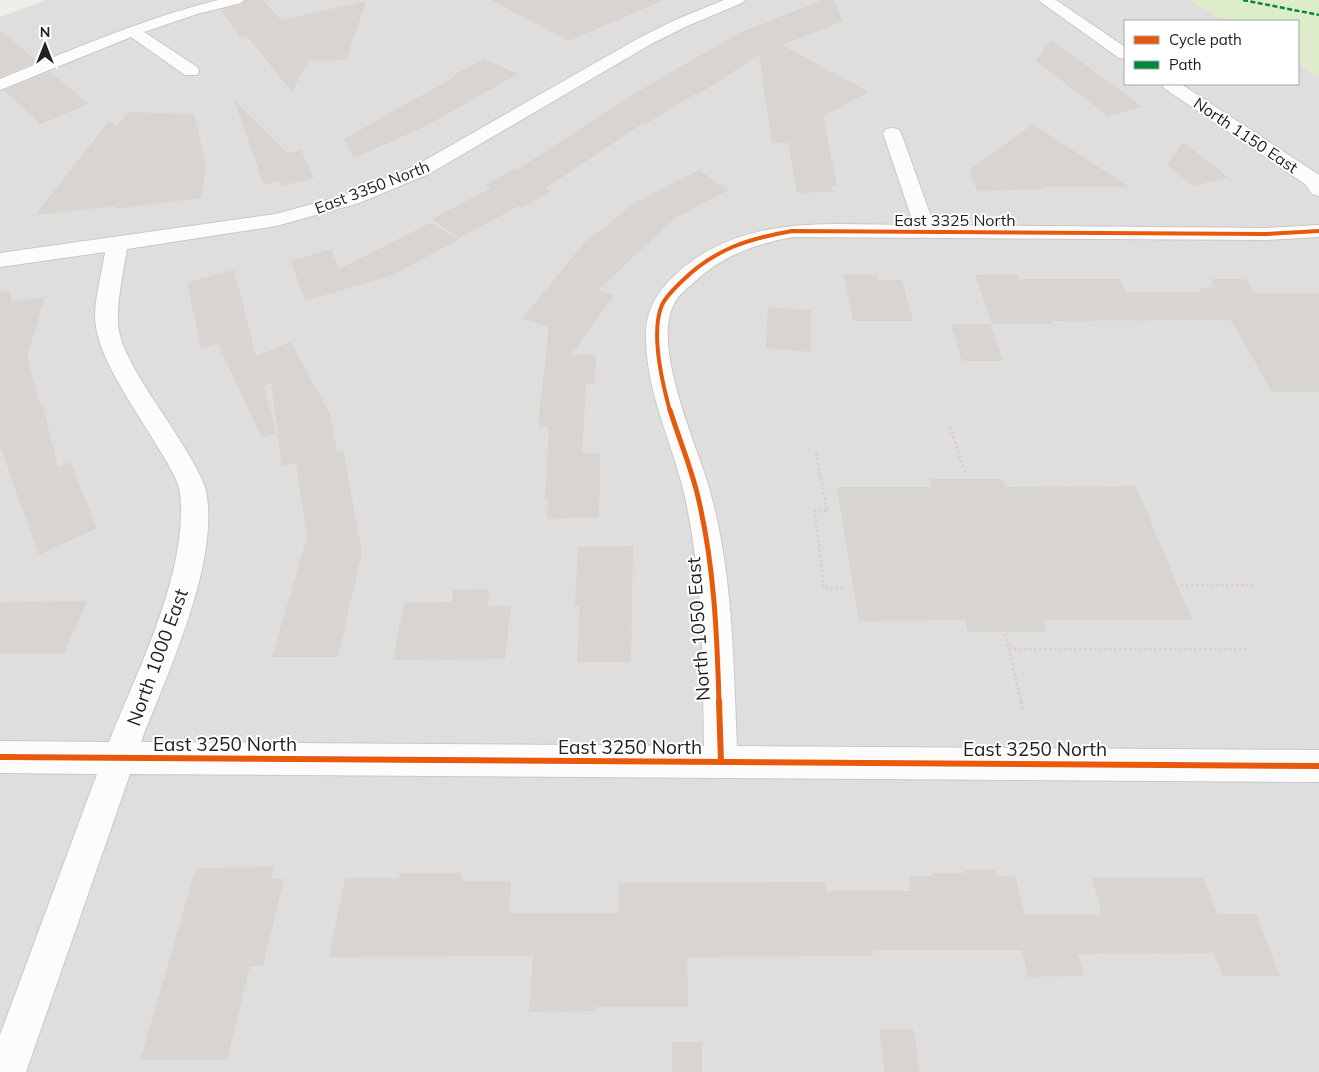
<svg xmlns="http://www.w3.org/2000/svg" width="1319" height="1072" font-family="Mulish,sans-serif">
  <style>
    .residential { fill: #dfdedc }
    .religious { fill: #dededc }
    .grass { fill: #ddeccb }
    .parking { fill: #e0dfde }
    .building { fill: #d7d4d2 }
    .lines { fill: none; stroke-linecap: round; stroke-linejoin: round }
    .minor-casing { stroke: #c9c8c7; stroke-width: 2 }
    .path-far1 { stroke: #dccecd; stroke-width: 3; stroke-dasharray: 2.5 2.5; stroke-linecap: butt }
    .path { stroke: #dccecd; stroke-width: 4; stroke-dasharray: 3 3; stroke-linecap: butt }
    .minor { fill: #fdfcfc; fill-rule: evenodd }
    .quiet { stroke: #00873e; stroke-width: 2.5; stroke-dasharray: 5 2.5; stroke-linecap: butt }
    .cycleway-far2-casing { stroke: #fff; stroke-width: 6 }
    .cycleway-far1-casing { stroke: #fff; stroke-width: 8 }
    .cycleway-casing { stroke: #fff; stroke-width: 9 }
    .cycleway-far2 { stroke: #e8590c; stroke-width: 4 }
    .cycleway-far1 { stroke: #e8590c; stroke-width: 5 }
    .cycleway { stroke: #e8590c; stroke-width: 6 }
    .labels { text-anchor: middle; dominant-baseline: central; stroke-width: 4; stroke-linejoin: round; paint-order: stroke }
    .far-street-label { font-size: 16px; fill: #222; stroke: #fff }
    .street-label { font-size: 19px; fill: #222; stroke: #fff }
  </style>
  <rect width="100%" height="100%" fill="#f0eeeb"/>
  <!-- residential -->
  <path class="residential" d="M46,0H1189L1225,21H1125V84H1298V64L1319,76V1072H0V17Z"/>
  <!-- religious -->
  <path class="religious" d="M688,367L1319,370V727L772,725L753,708L740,568L728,507L694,395Z"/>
  <!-- grass -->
  <path class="grass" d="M1189,0H1319V76L1298,64V21H1225Z"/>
  <!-- parking -->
  <path class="parking" d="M1236,375L1250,400L1319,399V673H1270L1170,446L789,443L781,376Z"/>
  <!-- building -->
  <path class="building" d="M246,0H263L281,20L366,1L346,60L308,61L292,92L247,36L241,37L220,10L241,5Z
    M491,0H664L569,41Z
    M823,0H834L843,21L782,45L869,92L823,116L837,186H832L833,192L797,193L788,143H772L759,55L697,95L695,94L644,125L642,124L546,188L551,191L522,208L519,206L459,238L432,219L491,188L486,185L514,169L517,170L627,98L704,53L744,31Z
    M0,30L38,62L0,77Z
    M1051,40L1143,107L1108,116L1036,61Z
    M484,59L518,74L424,127L354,158L344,139L456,76L453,75Z
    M50,72L89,104L40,124L4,90Z
    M234,100L287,153L301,150L314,178L282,186L279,181L264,185Z
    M128,112L194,114L206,163L201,198L115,209V206L35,215L109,121L117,127Z
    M1033,124L1129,187H1041L1042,189L977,191L969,170Z
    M1183,142L1228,177L1193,186L1167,165Z
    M699,170L728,190L675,218L598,290L614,295L571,355H596L595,384H586L582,453H600L599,517L547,519L548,499H545L549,426L538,427L549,327L522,319L583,244L596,232L598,233L632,204Z
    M430,223L459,239L393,275L305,301L291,261L331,249L339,269Z
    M234,270L256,356L291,342L330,414L337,452L343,450L362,552L338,657H272L307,537L296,463L282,467L271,383L264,386L276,433L262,438L218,344L201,349L187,282Z
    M844,275H877L878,280H902L913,321H853Z
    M975,275H1018L1019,279H1120L1126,292H1202L1199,288L1215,287L1210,279H1246L1255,293H1319V392H1272L1231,320L1051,321L1052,324H992Z
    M10,291L12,302L45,297L27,356L41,407L43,406L58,467L70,462L97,528L39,555L0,446V292Z
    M768,307L811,310V352L766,348Z
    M951,324H991L1003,361H962Z
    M929,479H1003L1005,487L1136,486L1192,620H1044L1047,632H968L965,620L859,621L837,487H931Z
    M633,546L631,662H577L580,606H575L578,547Z
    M489,589L488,606H511L505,659L393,660L404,603L452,602L453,590Z
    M87,601L64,653H0V602Z
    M274,867L271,879H284L263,966H250L227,1060H140L196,868Z
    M965,870H995L996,876H1015L1025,915H1102L1092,878H1203L1217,914H1256L1280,976H1222L1214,953L1078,954L1084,976L1028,977L1022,950H873V956L687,957L688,1007H596V1011L529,1012L533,956L329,957L345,878H399V873H462L461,881H511L509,913H619V883L825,882L826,891H911L909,876H933L932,873H966Z
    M879,1029H913L920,1072H885Z
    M672,1042H702V1072H672Z"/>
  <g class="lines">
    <!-- minor casing -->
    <g class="minor-casing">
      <path id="minor" d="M218,0H244L241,3L197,14L144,32L197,67L199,71L197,75H185L131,37L0,90V79C72,50 142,19 218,0Z
        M724,0H745L742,3L687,26L651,44L429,174L359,203L276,226L127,249C123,273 117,299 118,324C120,356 159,406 176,434C184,447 203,477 206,491C220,563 167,674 141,742L704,746C703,662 703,579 685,497C673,444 647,395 646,340C645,311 656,293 676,274C743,213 830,225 914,225L883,133L886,129L892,128L898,129L901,133L934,225L1266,228L1319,225V237L1266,240L792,237C752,245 721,256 691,285C685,290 677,297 674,304C653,342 690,430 703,469C733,557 733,654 737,746L1319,750V782L130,774L26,1072H0V1035L97,774L0,773V741L109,742C138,669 189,571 180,492C178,478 162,454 154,441C135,408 102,364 96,327C92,306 102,274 105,252L0,267V253L276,214L345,195L415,166L639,38L675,20Z
        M1038,0H1056L1125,47V59L1119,58Z
        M1162,84H1181L1319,175V196L1312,194L1305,184L1164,88Z"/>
    </g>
    <!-- path-far1 -->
    <path class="path-far1" d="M950,427L965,473
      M816,453L827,511H815L824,588H845
      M1181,585H1255
      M1004,629L1021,702
      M1009,649H1248"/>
    <!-- path -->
    <path class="path" d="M1021,701L1023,712"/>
    <!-- minor -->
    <use href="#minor" class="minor"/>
    <!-- quiet -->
    <path class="quiet" d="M1243,0L1319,15"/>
    <!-- cycleway-far2 casing -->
    <g class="cycleway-far2-casing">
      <path id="cycleway-far2" d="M670,411C662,382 650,333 662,305C666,296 675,288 682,281C715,249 747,239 792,231L1266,234L1319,231"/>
    </g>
    <!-- cycleway-far1 casing -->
    <g class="cycleway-far1-casing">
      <path id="cycleway-far1" d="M670,410C679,439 691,467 698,497C714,564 717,633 719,702"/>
    </g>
    <!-- cycleway casing -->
    <g class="cycleway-casing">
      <path id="cycleway" d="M719,701L721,762
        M0,757L1319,766"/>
    </g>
    <!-- cycleway-far2 -->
    <use href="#cycleway-far2" class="cycleway-far2"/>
    <!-- cycleway-far1 -->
    <use href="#cycleway-far1" class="cycleway-far1"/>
    <!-- cycleway -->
    <use href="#cycleway" class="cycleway"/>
  </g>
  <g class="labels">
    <!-- far-street labels -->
    <g class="far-street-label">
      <text transform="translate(1246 135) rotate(34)">North 1150 East</text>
      <text transform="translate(372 187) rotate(-21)">East 3350 North</text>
      <text x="955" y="220">East 3325 North</text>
    </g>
    <!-- street labels -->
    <g class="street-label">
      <text transform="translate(698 629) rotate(-94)">North 1050 East</text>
      <text transform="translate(157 657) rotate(-70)">North 1000 East</text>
      <text x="225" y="744">East 3250 North</text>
      <text x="630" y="747">East 3250 North</text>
      <text x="1035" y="749">East 3250 North</text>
    </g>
  </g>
  <!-- legend -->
  <rect x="1124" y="20" width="175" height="65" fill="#ffffff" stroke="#a7a7a7"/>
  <rect x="1134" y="36" width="25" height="8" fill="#e8590c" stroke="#a7a7a7"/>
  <text x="1169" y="45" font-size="15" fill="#222222">Cycle path</text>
  <rect x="1134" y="61" width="25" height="8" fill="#00873e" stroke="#a7a7a7"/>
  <text x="1169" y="70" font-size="15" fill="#222222">Path</text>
  <!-- north arrow -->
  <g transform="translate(45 45)" stroke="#ffffff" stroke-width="4" paint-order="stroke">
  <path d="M0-4L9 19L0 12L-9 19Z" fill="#222222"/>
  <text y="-8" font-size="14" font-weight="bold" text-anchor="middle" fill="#222222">N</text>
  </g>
</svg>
